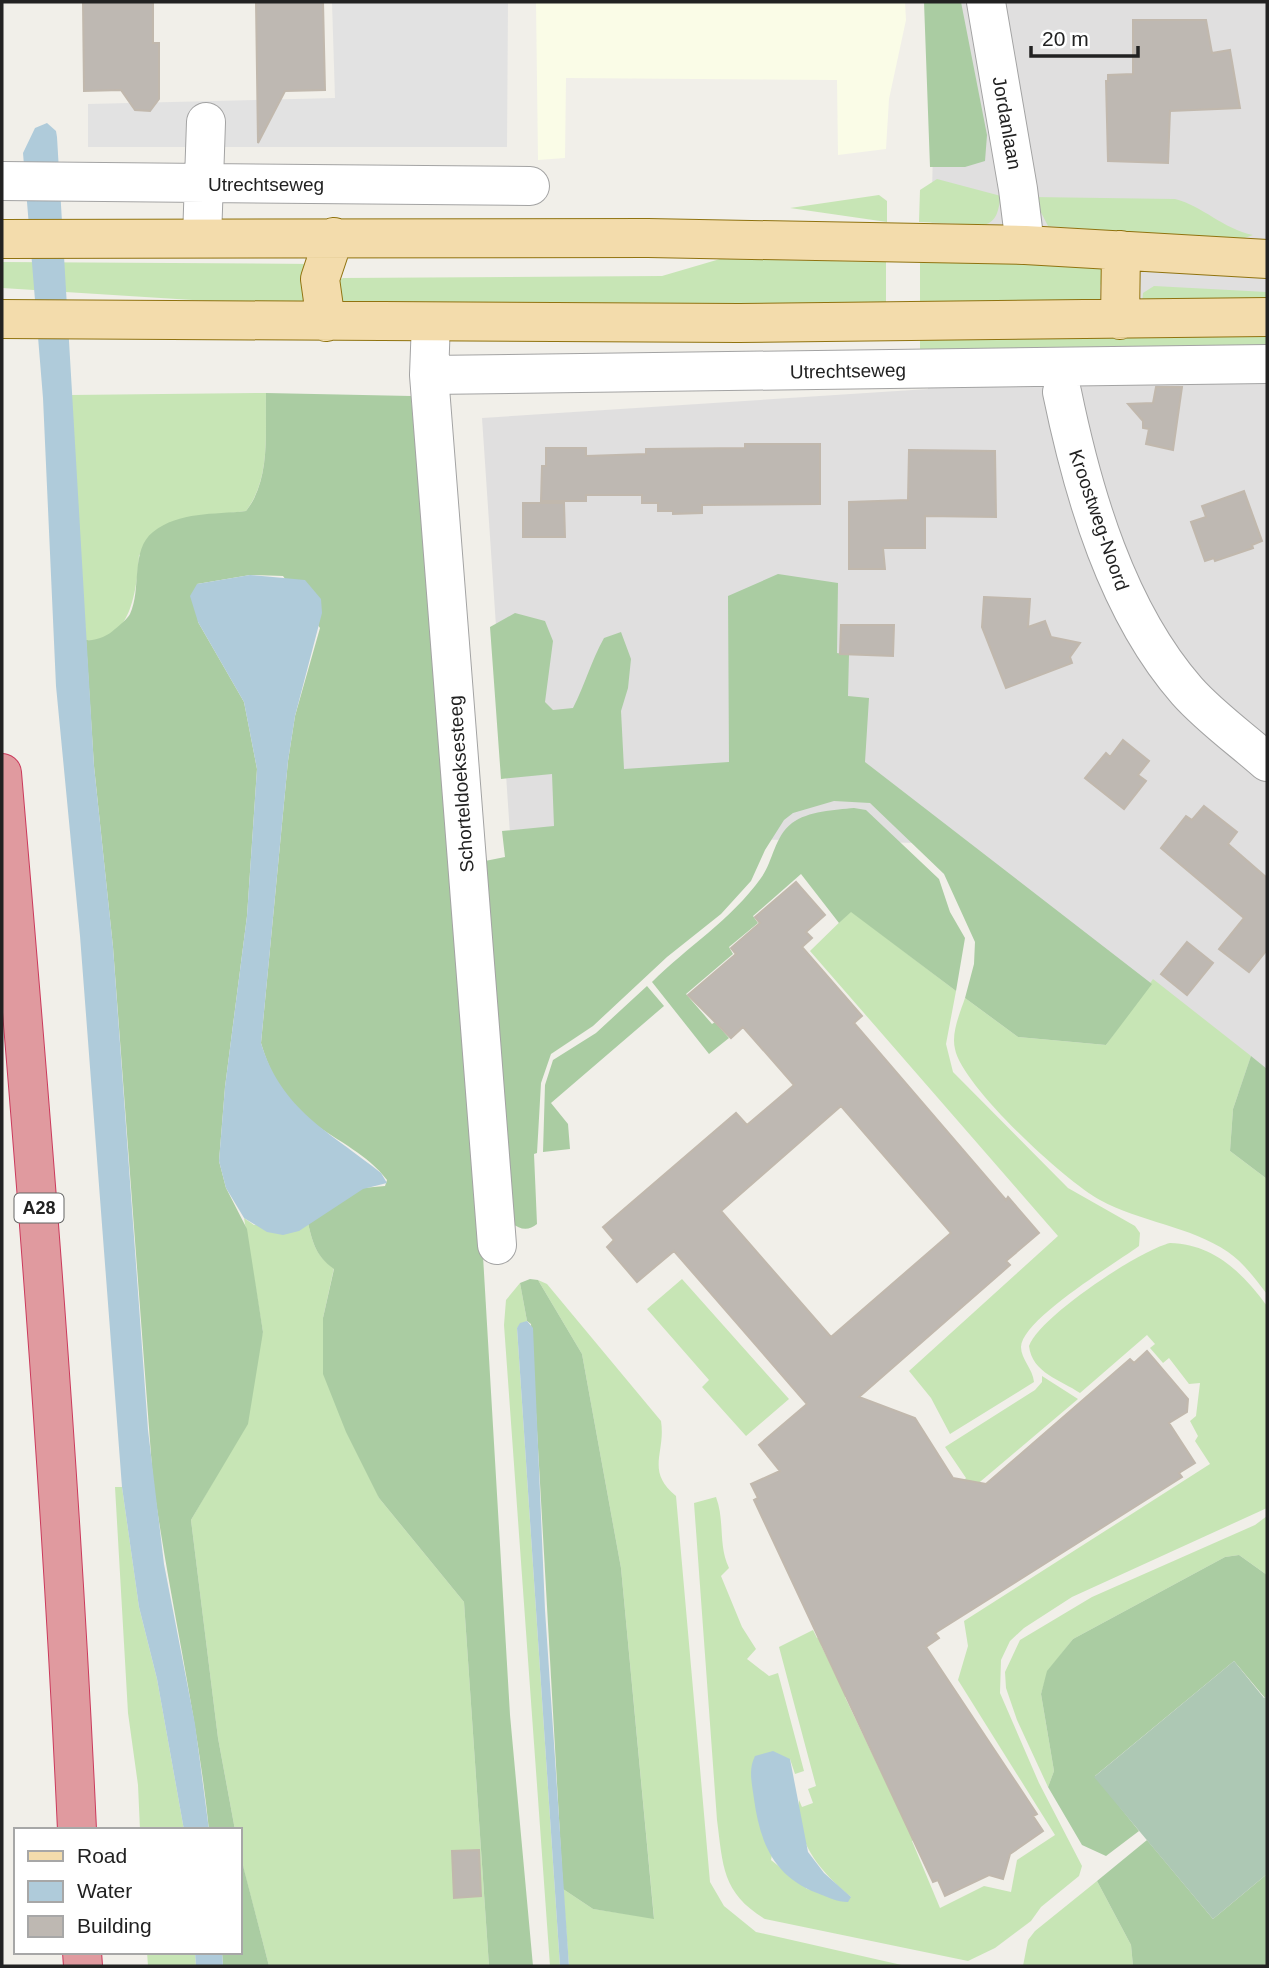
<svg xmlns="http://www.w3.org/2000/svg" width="1269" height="1968" font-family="Arial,sans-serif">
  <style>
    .residential { fill: #e0dfdf }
    .education { fill: #fafce7 }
    .grass { fill: #c7e5b5 }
    .forest { fill: #aacca2 }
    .cemetery { fill: #adc8b4 }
    .parking { fill: #e2e2e2 }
    .water { fill: #afcbda }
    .building { fill: #beb8b2; stroke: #c1b8ad; stroke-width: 2; fill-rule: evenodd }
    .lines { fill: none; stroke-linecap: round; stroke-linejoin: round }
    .minor-casing { stroke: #a3a3a3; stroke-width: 40 }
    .major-casing { stroke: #90730f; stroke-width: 40 }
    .highway-casing { stroke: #cb3a5c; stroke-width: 40 }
    .minor { stroke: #fff; stroke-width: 38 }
    .major { stroke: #f3dcac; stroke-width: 38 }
    .highway { stroke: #e09a9f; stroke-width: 38 }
    .labels { text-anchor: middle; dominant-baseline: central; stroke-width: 6; stroke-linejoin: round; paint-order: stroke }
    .shield { fill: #fff; stroke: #646464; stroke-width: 2 }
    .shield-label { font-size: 18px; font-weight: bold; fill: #222 }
    .street-label { font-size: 19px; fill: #222; stroke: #fff }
  </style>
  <rect width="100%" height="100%" fill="#f1efe9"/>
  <!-- residential -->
  <path class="residential" d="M936,2H1267V1115L919,843L510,834L482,418L928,389Z"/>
  <!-- education -->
  <path class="education" d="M536,2H905L906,20L889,99L886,149L838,155L837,80L566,78L565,158L538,160Z"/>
  <!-- grass -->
  <path class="grass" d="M937,179L1001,196C998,210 998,221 984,225L919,222L920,190Z
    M879,195L887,201V222L790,208Z
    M1033,197L1175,199C1203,206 1223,229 1253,235L1239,240L1048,226Z
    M720,259L886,262V312L342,306L336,282L343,278L662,276Z
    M920,261L1108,266L1100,286V304L920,311Z
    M2,262L316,264L305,307L2,288Z
    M1154,286L1267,292V306L1142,304L1143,293Z
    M1267,322V349L920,350V331L1174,337L1194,324Z
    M266,393C265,433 271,478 246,511L214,515L139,555C137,587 132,645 86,640L70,395Z
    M851,911L956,991L946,1044L953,1072L1068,1188L1135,1226L1140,1233L1139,1246C1116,1263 1022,1319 1021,1347C1021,1359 1033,1369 1034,1382L950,1434L931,1398L909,1371L1058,1236L810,951Z
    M1153,979L1251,1056L1233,1109L1230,1151L1267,1179V1294C1255,1279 1244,1263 1228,1252C1190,1226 1140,1222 1100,1200C1065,1181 962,1086 955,1049C951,1033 960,1013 965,998L1018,1037L1106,1045Z
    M244,1218L254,1225L308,1223C313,1244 316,1256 334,1268L323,1318L379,1498L464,1602L489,1966H269L240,1855V1830H235L218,1738L191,1520L213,1482L263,1332Z
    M1170,1243C1214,1244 1243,1273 1267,1306V1508L1072,1597L1024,1628L1010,1641L1001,1660L1000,1693L1039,1783L1082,1866L1079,1876L1041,1907L1031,1921L995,1948L968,1961L765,1919C722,1893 723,1866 717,1820L694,1503L716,1497C725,1521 718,1545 729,1568L721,1576L742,1627L756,1649L747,1659L769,1676L778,1673L804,1771L795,1774L790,1759L771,1860L807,1889L851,1897C820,1871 795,1843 799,1800L802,1807L813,1803L808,1789L816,1786L779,1647L813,1630L817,1638L822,1636L825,1642L821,1645L836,1676L840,1674L850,1694L845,1697L899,1810L904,1809L918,1838L912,1841L940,1908L984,1886L1011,1892L1017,1860L1055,1835L958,1680L968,1646L964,1621L1210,1464L1195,1441L1198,1436L1190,1421L1196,1416L1200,1383L1189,1384L1169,1358L1163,1363L1150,1348L1155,1344L1147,1335L1080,1393C1061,1380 1032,1373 1029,1346C1039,1317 1140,1250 1170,1243Z
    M682,1279L789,1399L746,1436L702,1387L709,1380L647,1309Z
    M538,1280L547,1284L661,1421C666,1453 645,1471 676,1496L710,1882L724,1906L756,1932L906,1966H569L563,1889L593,1909L654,1918L621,1568L582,1354Z
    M520,1283L527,1321L517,1328L560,1966H550L504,1325L506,1300Z
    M1042,1376L1078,1399L968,1492L961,1484L966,1478L945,1447L1035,1390L1042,1382Z
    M115,1487H122L139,1607L157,1679L184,1830H140L138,1785L128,1713Z
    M1267,1516V1575L1239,1555L1225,1557L1073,1639L1048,1671L1041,1694L1054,1771L1048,1787L1017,1720L1006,1688L1005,1672L1020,1640L1092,1597L1255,1525Z
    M1097,1881L1131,1945L1133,1966H1023L1028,1940L1035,1931Z
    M147,1952H195L196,1966H148Z"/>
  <!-- forest -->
  <path class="forest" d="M924,2H961L987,135L985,161L965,167H930Z
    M266,393L411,396L479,1188L510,1715L533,1966H489L464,1602L379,1498L346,1432L323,1374V1318L334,1269C316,1256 313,1244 308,1223L363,1188L385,1186L387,1180C368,1155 338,1141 313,1123C286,1103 270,1074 261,1043L288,761L295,716L320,628L283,576L250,575L197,584L198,622L244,702L257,769L247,916L225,1087L219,1161L226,1188L247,1229L263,1332L248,1424L191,1520L218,1738L235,1830H209C197,1712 169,1598 153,1481L113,947L94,766L86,640C96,641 108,636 115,629C120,625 127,619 130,614C142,589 130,550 153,532C180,511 213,515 246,511C271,479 265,433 266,393Z
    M778,574L838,583L837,653L849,655L848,696L869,698L865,762L1152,984L1106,1045L1018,1037L965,998L974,964L975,942L944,874L870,803L834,801L793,813L784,820L765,850L751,881L721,914L667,957L593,1026L551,1054L541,1083L537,1153L534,1154L537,1224C529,1231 520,1230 512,1223L480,862L505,857L502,831L554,826L552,774L501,779L490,627L515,613L545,621L553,641L545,702L553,710L573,708C585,685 591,661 604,638L621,632L631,659L628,688L621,711L624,769L729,762L728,596Z
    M854,808L866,810L939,879L950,912L965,938L956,991L851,912L839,923L801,874L753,916L758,923L729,947L733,954L686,994L712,1024L715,1022L729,1038L709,1054L652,982C687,947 731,920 761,878C773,862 774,837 792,823C808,811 835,810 854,808Z
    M647,986L664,1006L551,1103L568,1124L570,1149L543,1152L545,1085L553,1060L596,1033Z
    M1251,1056L1267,1069V1179L1230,1151L1233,1109Z
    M530,1279L538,1280L582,1354L621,1568L654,1919L593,1909L563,1889L531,1324L527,1321L520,1283Z
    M1239,1555L1267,1575V1696L1265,1698L1234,1661L1095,1776L1139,1831L1106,1856L1082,1845L1048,1787L1054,1771L1041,1694L1047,1671L1073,1639L1225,1557Z
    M1147,1840L1213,1919L1267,1874V1966H1133L1131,1945L1097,1881Z
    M240,1854L269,1966H223L222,1952H240Z"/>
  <!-- cemetery -->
  <path class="cemetery" d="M1234,1661L1264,1698L1267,1696V1874L1213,1919L1094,1777Z"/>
  <!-- parking -->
  <path class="parking" d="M332,2H508L507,147H88V104L335,98Z"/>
  <!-- water -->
  <path class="water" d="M47,123L56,131L57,137L94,766L113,947L148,1430L164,1564L195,1724L209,1830H184L157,1679L139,1607L122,1487L80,936L56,686L43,398L23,153L35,128Z
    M250,575L305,580L321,599L322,613L295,716L288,761L261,1043C282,1111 329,1131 381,1173L387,1183L363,1189L299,1231L283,1235L267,1232L244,1218L226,1188L219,1161L225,1087L247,916L257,769L244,702L198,622L190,596L197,584Z
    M527,1321L533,1328L545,1610L569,1966H560L517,1328L520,1323Z
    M773,1751L790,1759L808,1852L824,1873L851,1897L848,1902C837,1902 827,1897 817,1893C773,1876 760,1842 754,1799C752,1783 748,1770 755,1756Z
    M195,1952H222L223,1966H196Z"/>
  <!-- building -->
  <path class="building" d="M83,2H153V43H159V99L150,111L135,110L121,90L84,91Z
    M256,2H323L325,90L285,91L258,143Z
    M1133,20H1206L1212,53L1230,50L1240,108L1170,111L1168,163L1108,161L1106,81H1108V75L1133,74Z
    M1156,387H1182L1173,450L1146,444L1149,429L1143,428V421L1128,404L1153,403Z
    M745,444H820V504L702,505V513L673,514V511H658V503H642V495H586V501H541L542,466H546V448H586V456L646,454V449L745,448Z
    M909,450L995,451L996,517L925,516V548H883L885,569H849V502L908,500Z
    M1244,491L1262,541L1252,545L1253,548L1215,561L1214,558L1205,561L1191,522L1206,517L1202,506Z
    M523,503H564L565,537H523Z
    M984,597L1030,599L1028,627L1045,621L1051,637L1080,643L1070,657L1072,663L1006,688L982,627Z
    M841,625H894L893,656L840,654Z
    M1123,740L1149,761L1138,775L1146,781L1124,809L1085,778L1106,753L1110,757Z
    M1204,806L1237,832L1228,844L1267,878V950L1249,972L1219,949L1244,918L1161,848L1186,816L1192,820Z
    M796,882L825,915L806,932L812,938L802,947L862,1016L854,1023L1006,1200L1008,1197L1039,1233L1006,1261L1010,1265L859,1397L915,1418L953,1478L986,1484L1130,1359L1134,1363L1147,1351L1188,1399L1187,1412L1169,1423L1195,1463L1179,1473L1182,1477L935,1633L939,1638L926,1647L1037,1814L1033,1816L1043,1831L1010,1854L1003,1879L989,1875L945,1896L938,1880L933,1882L754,1500L758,1498L751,1484L780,1471L759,1445L807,1404L674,1251L637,1282L607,1247L614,1240L603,1227L736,1113L747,1125L794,1085L743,1027L731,1038L688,995L736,954L731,948L760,923L755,917ZM841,1106L951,1233L831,1337L721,1211Z
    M1187,942L1213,963L1187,995L1161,974Z
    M479,1850L481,1896L454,1898L452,1851Z"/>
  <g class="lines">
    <!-- minor casing -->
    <g class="minor-casing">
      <path id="minor" d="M986,2L1018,189L1025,245
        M2,181L530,186
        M202,238L206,122
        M431,322L429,375L497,1245
        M429,375L1267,364
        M1062,392C1083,494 1117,611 1187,691C1210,717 1241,739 1267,762"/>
    </g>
    <!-- major casing -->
    <g class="major-casing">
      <path id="major" d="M2,239L648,238L1025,245L1267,259
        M2,319L739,323L1267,317
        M1120,320L1121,250
        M326,322L320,279L334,237"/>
    </g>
    <!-- highway casing -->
    <g class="highway-casing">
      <path id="highway" d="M2,773C32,1125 61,1477 77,1830
        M82,1952L83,1966"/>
    </g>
    <!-- minor -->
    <use href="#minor" class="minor"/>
    <!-- major -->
    <use href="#major" class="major"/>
    <!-- highway -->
    <use href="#highway" class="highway"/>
  </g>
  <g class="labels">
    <!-- shield labels -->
    <rect class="shield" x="14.5" y="1193.5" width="49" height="29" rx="5"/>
    <g class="shield-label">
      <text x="39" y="1208">A28</text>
    </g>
    <!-- street labels -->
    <g class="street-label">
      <text transform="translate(1007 123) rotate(80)">Jordanlaan</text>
      <text x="266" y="184">Utrechtseweg</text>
      <text transform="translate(848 371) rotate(-1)">Utrechtseweg</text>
      <text transform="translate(1099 520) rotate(71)">Kroostweg-Noord</text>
      <text transform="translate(461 784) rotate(-94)">Schorteldoeksesteeg</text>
    </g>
  </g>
  <!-- border -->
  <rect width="1269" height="1968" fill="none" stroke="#222222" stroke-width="7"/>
  <!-- legend -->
  <rect x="14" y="1828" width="228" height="126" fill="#ffffff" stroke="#a7a7a7" stroke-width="2"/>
  <rect x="28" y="1851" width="35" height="10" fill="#f3dcac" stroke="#a7a7a7" stroke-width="2"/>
  <text x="77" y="1863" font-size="21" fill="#222222">Road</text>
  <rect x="28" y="1881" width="35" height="21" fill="#afcbda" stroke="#a7a7a7" stroke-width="2"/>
  <text x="77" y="1898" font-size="21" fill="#222222">Water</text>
  <rect x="28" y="1916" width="35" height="21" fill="#beb8b2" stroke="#a7a7a7" stroke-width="2"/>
  <text x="77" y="1933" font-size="21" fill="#222222">Building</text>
  <!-- scale -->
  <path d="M1031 46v10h107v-10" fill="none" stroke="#222222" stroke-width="3.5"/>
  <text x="1042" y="46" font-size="21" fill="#222222" stroke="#ffffff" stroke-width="5" paint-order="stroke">20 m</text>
</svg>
